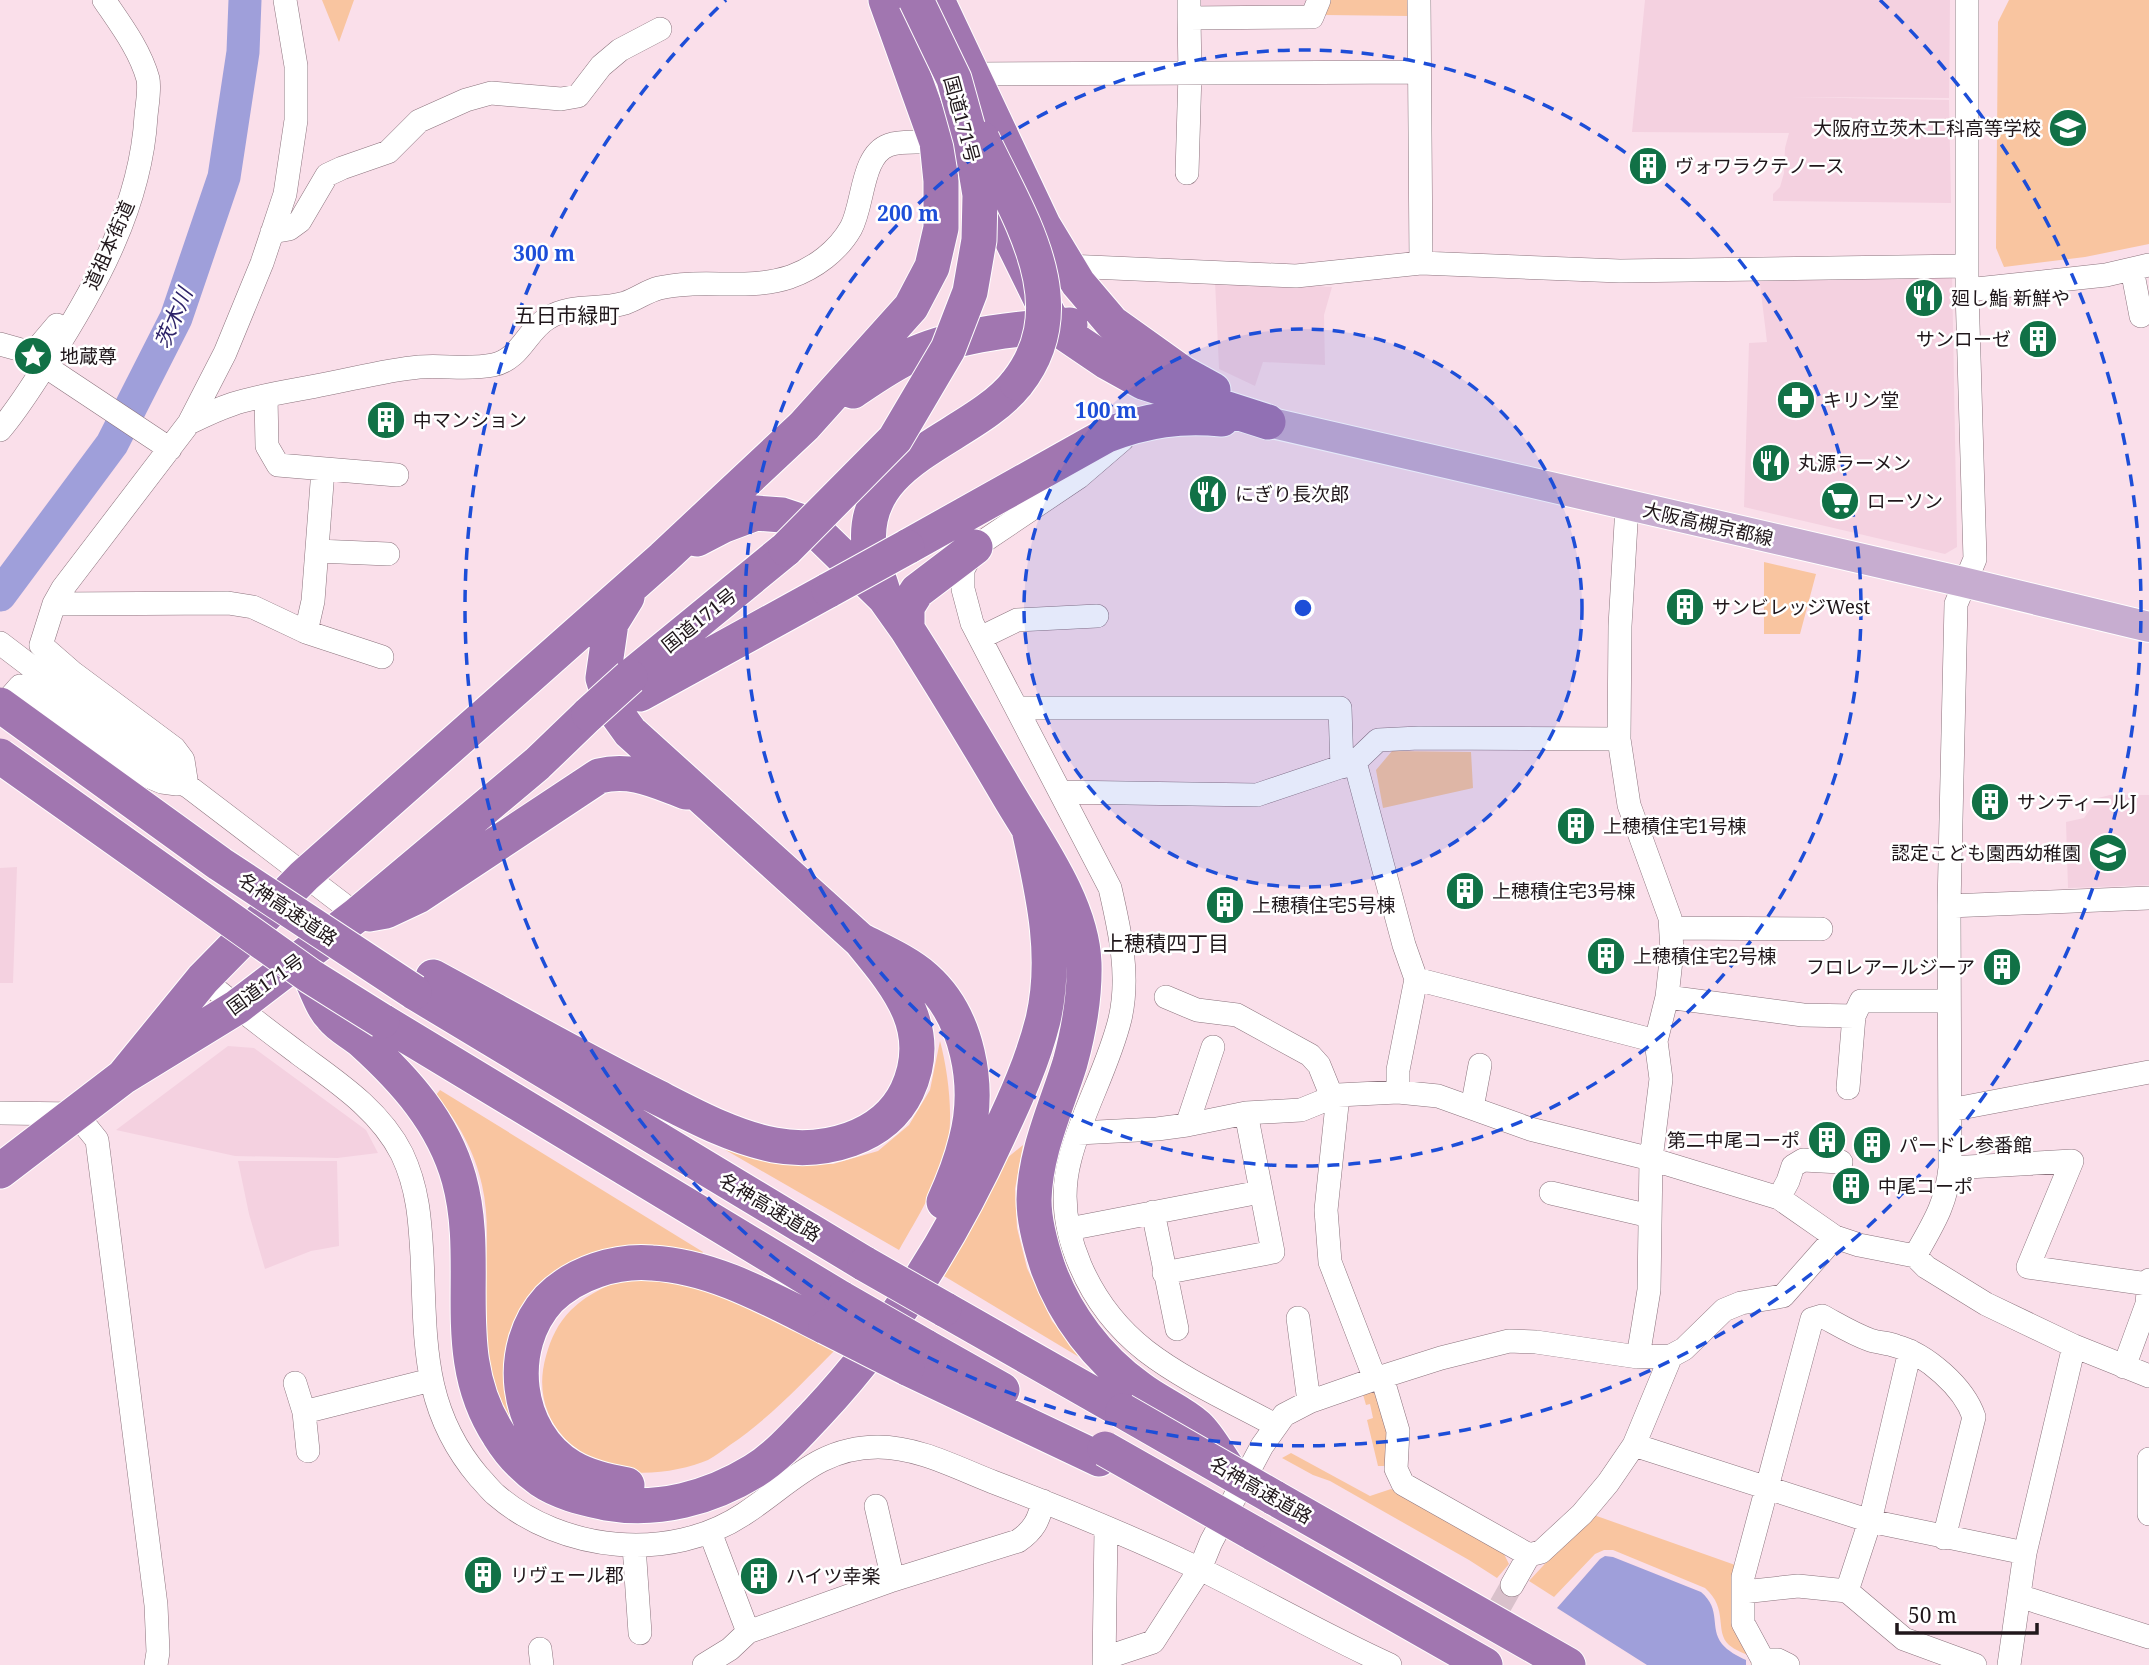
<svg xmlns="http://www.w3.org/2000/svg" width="2149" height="1665" font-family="'Noto Serif','Noto Sans JP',serif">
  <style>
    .built { fill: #f4d1e0 }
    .green { fill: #f9c5a0 }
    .water { fill: #9f9fda }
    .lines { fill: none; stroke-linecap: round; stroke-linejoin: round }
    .river { stroke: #9f9fda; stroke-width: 33 }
    .minor-tunnel { stroke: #d9c1cb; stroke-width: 23; stroke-dasharray: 23 11; stroke-linecap: butt }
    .minor-casing { stroke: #8b737d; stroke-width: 24 }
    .major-casing { stroke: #fff; stroke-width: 32 }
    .highway-casing { stroke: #fff; stroke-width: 37 }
    .minor { stroke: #fff; stroke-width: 23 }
    .major { stroke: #c7add0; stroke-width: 30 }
    .highway { stroke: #a176b0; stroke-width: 35 }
    .highway-bridge-casing { stroke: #fff; stroke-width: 37; stroke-linecap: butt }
    .highway-bridge { stroke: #a176b0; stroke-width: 35 }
    .ring { fill: none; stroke: #1d4ed8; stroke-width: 3.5; stroke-dasharray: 12 9 }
    .labels { text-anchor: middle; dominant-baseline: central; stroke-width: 5; stroke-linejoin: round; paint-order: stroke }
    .street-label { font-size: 19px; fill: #20171b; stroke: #fff }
    .poi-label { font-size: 19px; fill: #20171b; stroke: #fff; text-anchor: start }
    .neighbourhood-label { font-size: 21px; fill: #20171b; stroke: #fff }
    .water-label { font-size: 21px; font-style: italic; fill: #2d2368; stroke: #fff }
    .centre { fill: #1d4ed8; stroke: #fff; stroke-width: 3.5 }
    .ring-label { font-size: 21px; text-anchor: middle; font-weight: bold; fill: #1d4ed8; stroke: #fff; stroke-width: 5; stroke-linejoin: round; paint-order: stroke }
  </style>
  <rect width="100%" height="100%" fill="#fadfea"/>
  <!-- built -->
  <path class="built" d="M1194,0H1312L1306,10H1200Z
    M1645,0H1950L1949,98L1791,97L1949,100L1951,203L1773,201V194L1780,187L1784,173L1785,148L1789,133L1632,132Z
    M1952,272L1957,547L1945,554L1744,507L1749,343L1767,342L1759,276Z
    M1215,281L1332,287L1324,315L1325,365L1263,362L1255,386L1219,369Z
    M2110,795H2149V885L2068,888L2066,822L2084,818L2098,798Z
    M17,867L13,983H0V868Z
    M228,1046L254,1048L366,1130L378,1153L337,1158L235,1156L116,1130Z
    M238,1161H337L339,1246L311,1251L265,1269L249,1214Z"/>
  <!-- green -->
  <path class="green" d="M322,0H354L339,42Z
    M1329,0H1410L1409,16L1325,15Z
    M2009,0H2149V244L2085,257L2004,267L1996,248L1998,22Z
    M1764,562L1816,574L1800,634H1764Z
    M1392,751L1471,752L1473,788L1383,808L1376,770Z
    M940,1041C948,1071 954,1117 947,1148C939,1184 917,1218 899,1250L710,1141L794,1163L833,1164L878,1151L909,1125L930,1090Z
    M440,1090L703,1252L700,1257L538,1288V1456C528,1445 513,1434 505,1421C500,1414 498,1404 495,1396C467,1327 498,1255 482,1185C475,1152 457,1120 436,1095Z
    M1023,1145L1015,1189L1017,1228L1027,1268L1052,1321L1084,1360L944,1276L1007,1158Z
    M636,1275L708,1288L836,1349C802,1383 770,1418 730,1445C723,1450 715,1456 708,1460C685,1470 644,1477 619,1470C566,1455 530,1412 546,1356C551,1338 558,1323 571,1310C589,1292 613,1283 636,1275Z
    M1375,1386L1386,1412L1388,1466H1378L1367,1420L1373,1418L1370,1404L1366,1405L1362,1391Z
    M1291,1453L1370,1496L1391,1489L1503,1552L1509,1564L1497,1578L1469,1560L1330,1481L1313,1475L1282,1458Z
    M1591,1514L1738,1566L1757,1665H1751L1750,1656C1743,1653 1735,1650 1729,1645C1714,1631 1729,1609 1705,1588L1613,1550H1604L1595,1554L1554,1597L1529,1581Z"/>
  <!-- water -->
  <path class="water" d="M1605,1556L1613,1557L1701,1592C1722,1610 1709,1627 1722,1644C1728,1651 1737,1656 1746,1660V1665H1647L1557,1608L1600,1559Z"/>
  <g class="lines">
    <!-- river -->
    <path class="river" d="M0,595L112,444L176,318L224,177L243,52L245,0"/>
    <!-- minor-tunnel -->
    <path class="minor-tunnel" d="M1467,1665L1512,1585"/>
    <!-- minor casing -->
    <g class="minor-casing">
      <path id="minor" d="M1189,0V18L1312,17L1319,0
        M971,74L1419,72
        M1187,173L1190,73L1189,18
        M272,232L289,229L300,221L327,175L342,168L388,152L419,121L466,100L491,93L561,99L578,96L601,66L620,50L660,29
        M1421,263L1620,271L1967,266
        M1067,266L1296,276L1421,263L1419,0
        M2132,269L2141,316
        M1967,290L2106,275L2149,265
        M0,344L25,351H35L57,325
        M45,366L170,449
        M266,397L267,446L278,465L397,475
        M189,423C203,416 218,409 233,404C259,395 298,390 326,384C357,378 388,370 419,367C444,365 469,370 493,365C521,359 526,331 548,318C572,303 599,311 625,303C637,299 647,291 659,288C702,278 748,291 790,277C815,268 838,251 851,228C864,204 861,155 889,145C903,140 923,143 937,142
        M0,430C19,408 33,384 49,360C96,287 141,205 146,116C147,105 150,90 148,79C140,50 121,25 104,0
        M1122,440L1079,477L975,547L963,570V589L972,623L1110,888C1120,931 1130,976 1120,1019C1108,1068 1082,1111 1070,1159C1051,1230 1091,1308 1146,1351C1185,1381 1233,1402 1275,1425
        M1627,506L1620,626L1619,739L1629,805L1670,918L1672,951L1667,997L1656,1041L1661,1079L1651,1159L1649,1290L1638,1357
        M317,551L388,554
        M54,604L228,603L253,607L306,632L382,657
        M306,632L313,601L323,470
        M980,638L1017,620L1097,616
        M0,643L357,915
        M1017,708H1340L1342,767
        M0,709L20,686L145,775L162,782L177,784
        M1355,762L1404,945L1416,979L1656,1041
        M187,786L183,760L174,748L72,672L41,645L54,604L63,588L189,423L225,353L262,263L285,194L296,120V66L285,0
        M1061,792L1257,795L1355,762L1378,740L1419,738L1619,739
        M1949,906L2149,898
        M1671,928L1821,929
        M203,979C234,1005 266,1029 299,1054C337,1082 380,1110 402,1154C418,1188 420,1220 422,1256C426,1341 421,1409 479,1477C485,1483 490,1490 496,1495C562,1552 670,1563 744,1514C790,1484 819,1447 878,1447C918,1447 957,1468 993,1482C1064,1509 1134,1538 1202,1570C1265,1601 1326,1636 1390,1665
        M1166,997L1197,1010L1237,1015L1310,1055L1319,1065L1332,1097
        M1667,997L1803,1015L1854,1016L1861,1001H1949
        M1848,1088L1854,1016
        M1398,1092V1070L1416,979
        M1338,1095L1326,1210L1330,1262L1375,1379
        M1472,1108L1480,1065
        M1950,1110L2149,1072
        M0,1113L76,1114L97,1140L156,1605L158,1652L156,1665
        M1187,1125L1213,1047
        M1078,1133L1157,1129L1187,1125L1246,1113L1301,1110L1338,1095L1398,1092L1438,1096L1530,1129L1651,1159L1779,1198L1835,1237L1859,1245L1915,1256L1926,1267L1986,1304L2074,1346L2149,1376
        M1950,1168L2072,1161L2028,1267L2148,1284
        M1551,1193L1650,1216
        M1779,1198L1788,1181L1793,1166L1803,1160L1841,1162
        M1153,1212L1177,1329
        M1069,1229L1260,1192
        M1915,1256C1933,1224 1946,1205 1950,1168L1949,906L1956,604L1975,559L1967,290V0
        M1164,1273L1273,1252L1246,1113
        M1298,1318L1309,1402
        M2124,1367L2147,1304L2149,1280
        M1382,1377L1398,1431L1396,1469L1403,1484L1529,1555L1541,1552L1582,1514L1608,1483L1634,1445L1671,1356
        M295,1383L304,1412L308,1451
        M304,1412L431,1380
        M1634,1445L1870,1521L2025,1553
        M2149,1459V1514
        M876,1506L893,1580
        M710,1532L748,1632
        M634,1546L640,1633
        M1512,1585L1529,1555
        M1847,1591L1904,1639L1975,1665
        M1743,1592L1798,1586L1847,1591L1870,1521L1910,1351
        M2019,1596L2149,1637
        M540,1649L542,1665
        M1105,1658L1153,1642L1200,1569L1211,1542L1262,1446L1284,1415L1309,1402L1375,1379L1441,1358L1509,1341L1536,1342L1638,1357L1671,1356L1684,1349L1724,1310L1741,1303L1783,1296L1835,1237
        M1763,1660H1778L1788,1665
        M704,1665L730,1649L748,1632L893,1580L1018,1541C1034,1530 1039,1520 1043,1501
        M1104,1665L1106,1529
        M1763,1665V1660L1743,1623V1577L1812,1319L1822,1316C1837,1324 1853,1334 1870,1340C1879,1343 1888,1343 1896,1346C1926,1354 1964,1387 1974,1417L1944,1538
        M2009,1665L2025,1553L2074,1346"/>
    </g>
    <!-- major casing -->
    <g class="major-casing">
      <path id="major" d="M1268,422L1963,582L2149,627"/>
    </g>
    <!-- highway casing -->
    <g class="highway-casing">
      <path id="highway" d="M937,0L1043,225L1078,283L1112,323L1182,373L1213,390
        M976,167L1054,326L1107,362L1143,382L1268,422
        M853,391C872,378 892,364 914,354C960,334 1020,328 1070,325
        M697,539L724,525L756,513L782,515L809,524L885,598L907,629C942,684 976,740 1009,796C1038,845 1082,905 1084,963C1085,997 1079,1030 1070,1063C1056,1108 1035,1152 1034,1200C1034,1222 1041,1247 1048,1268C1065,1315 1098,1359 1139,1388C1157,1402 1180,1411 1197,1426C1210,1438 1220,1459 1231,1473
        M907,547L1107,435C1147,420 1180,415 1222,419
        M883,592C879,577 871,561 869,546C860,456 972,440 1017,383
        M907,629V607L917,591L975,547
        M630,677L786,549
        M640,694L829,590
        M369,914L386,911L418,896L599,776C632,768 656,781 686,792
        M860,940C881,951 907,962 925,978C968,1016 981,1086 966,1141C961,1162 953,1182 944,1202
        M310,976C317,989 322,1007 332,1017C340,1027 353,1033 362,1041C405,1080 443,1122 459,1179C483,1266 446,1354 499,1435C510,1453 524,1468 541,1480C560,1493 584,1498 606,1503C658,1512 710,1498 754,1471C778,1456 798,1433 817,1413C893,1332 952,1237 998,1136C1016,1098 1033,1060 1043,1020C1058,955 1043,893 1029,829
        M433,977C507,1017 581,1059 657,1097C694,1116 733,1137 774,1145C823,1154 884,1139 907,1091C936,1029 897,985 860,940L630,732L612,707L603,678L611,623L627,597
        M414,992L865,1264
        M382,1021L842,1299
        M123,1077L203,979L304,876L663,558L804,426L911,307L932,267L941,228V181L937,142L886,0
        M0,1171L123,1077L237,1007L357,915L537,764L589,714
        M944,1309L1123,1411
        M924,1346L1002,1390
        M907,1368L1099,1459
        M627,1485C607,1481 588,1477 571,1467C514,1433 505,1347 549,1299C575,1273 616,1260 652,1263C713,1266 772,1300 826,1327
        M1273,1497L1568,1665
        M1253,1533L1485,1665"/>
    </g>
    <!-- minor -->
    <use href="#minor" class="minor"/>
    <!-- major -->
    <use href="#major" class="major"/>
    <!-- highway -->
    <use href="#highway" class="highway"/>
    <!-- highway-bridge casing -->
    <g class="highway-bridge-casing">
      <path id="highway-bridge" d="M982,139C1018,216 1079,304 1017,383
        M786,549L895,439L948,349L970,292L979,240L980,195L971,140L954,79L916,0
        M829,590L907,547
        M0,705L220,864L414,992
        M589,714L630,677
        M0,756L310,976L382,1021
        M865,1264L944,1309
        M842,1299L924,1346
        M826,1327L907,1368
        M1123,1411L1273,1497
        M1105,1449L1253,1533"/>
    </g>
    <!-- highway-bridge -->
    <use href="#highway-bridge" class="highway-bridge"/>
  </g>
  <!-- distance rings -->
  <circle cx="1303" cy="608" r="279" fill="#1d4ed8" fill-opacity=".12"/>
  <g class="ring">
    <circle cx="1303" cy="608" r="279"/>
    <circle cx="1303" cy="608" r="558"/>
    <path d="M1880 0A838 838 0 1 1 726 0"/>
  </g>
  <!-- icons -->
  <defs>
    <g id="school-disc" transform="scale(2.0125)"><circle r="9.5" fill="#117146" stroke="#fff"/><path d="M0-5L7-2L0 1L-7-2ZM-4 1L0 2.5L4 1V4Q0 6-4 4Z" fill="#fff"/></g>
    <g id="building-disc" transform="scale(2.0125)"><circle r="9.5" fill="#117146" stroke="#fff"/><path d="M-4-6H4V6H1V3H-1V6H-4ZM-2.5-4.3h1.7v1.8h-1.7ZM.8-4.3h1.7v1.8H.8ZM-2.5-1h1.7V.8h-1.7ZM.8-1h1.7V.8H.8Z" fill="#fff"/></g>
    <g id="restaurant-disc" transform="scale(2.0125)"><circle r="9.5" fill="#117146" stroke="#fff"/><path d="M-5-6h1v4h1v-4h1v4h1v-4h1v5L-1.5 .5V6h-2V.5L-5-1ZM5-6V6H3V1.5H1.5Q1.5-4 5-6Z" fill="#fff"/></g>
    <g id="sight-disc" transform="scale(2.0125)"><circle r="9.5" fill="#117146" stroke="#fff"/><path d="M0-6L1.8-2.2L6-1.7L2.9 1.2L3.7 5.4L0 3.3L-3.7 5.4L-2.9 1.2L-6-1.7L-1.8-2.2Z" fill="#fff"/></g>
    <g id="pharmacy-disc" transform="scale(2.0125)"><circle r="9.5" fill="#117146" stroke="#fff"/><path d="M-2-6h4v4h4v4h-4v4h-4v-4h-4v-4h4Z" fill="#fff"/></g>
    <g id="supermarket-disc" transform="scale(2.0125)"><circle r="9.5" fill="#117146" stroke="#fff"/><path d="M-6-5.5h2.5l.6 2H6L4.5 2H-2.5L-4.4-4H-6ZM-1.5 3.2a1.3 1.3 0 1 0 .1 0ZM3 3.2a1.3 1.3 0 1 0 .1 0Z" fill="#fff"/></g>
  </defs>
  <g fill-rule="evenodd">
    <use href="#school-disc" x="2068" y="128"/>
    <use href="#building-disc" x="1648" y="166"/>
    <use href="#restaurant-disc" x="1924" y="298"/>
    <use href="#building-disc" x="2038" y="339"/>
    <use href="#sight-disc" x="33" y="356"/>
    <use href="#pharmacy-disc" x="1796" y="400"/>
    <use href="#building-disc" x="386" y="420"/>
    <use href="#restaurant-disc" x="1771" y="463"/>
    <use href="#restaurant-disc" x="1208" y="494"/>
    <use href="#supermarket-disc" x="1840" y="501"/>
    <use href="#building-disc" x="1685" y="607"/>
    <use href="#building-disc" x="1990" y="802"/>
    <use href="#building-disc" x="1576" y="826"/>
    <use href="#school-disc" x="2108" y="853"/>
    <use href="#building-disc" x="1465" y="891"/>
    <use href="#building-disc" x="1225" y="905"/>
    <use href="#building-disc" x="1606" y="956"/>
    <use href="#building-disc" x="2002" y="967"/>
    <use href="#building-disc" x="1827" y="1140"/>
    <use href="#building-disc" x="1872" y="1145"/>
    <use href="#building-disc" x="1851" y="1186"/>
    <use href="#building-disc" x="483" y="1575"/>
    <use href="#building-disc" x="759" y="1576"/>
  </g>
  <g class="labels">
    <!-- street labels -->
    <g class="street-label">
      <text transform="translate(962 119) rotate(75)">国道171号</text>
      <text transform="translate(109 245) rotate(-66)">道祖本街道</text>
      <text transform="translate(1708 524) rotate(13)">大阪高槻京都線</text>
      <text transform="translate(699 620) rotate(-39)">国道171号</text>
      <text transform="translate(288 909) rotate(34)">名神高速道路</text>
      <text transform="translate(265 984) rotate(-36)">国道171号</text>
      <text transform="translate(770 1207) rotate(31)">名神高速道路</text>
      <text transform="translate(1261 1490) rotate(30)">名神高速道路</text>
    </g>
    <!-- poi labels -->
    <g class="poi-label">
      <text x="2041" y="128" text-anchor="end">大阪府立茨木工科高等学校</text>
      <text x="1675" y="166">ヴォワラクテノース</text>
      <text x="1951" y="298">廻し鮨 新鮮や</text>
      <text x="2011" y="339" text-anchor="end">サンローゼ</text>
      <text x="60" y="356">地蔵尊</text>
      <text x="1823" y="400">キリン堂</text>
      <text x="413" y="420">中マンション</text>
      <text x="1798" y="463">丸源ラーメン</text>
      <text x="1235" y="494">にぎり長次郎</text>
      <text x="1867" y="501">ローソン</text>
      <text x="1712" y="607">サンビレッジWest</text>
      <text x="2017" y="802">サンティールJ</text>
      <text x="1603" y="826">上穂積住宅1号棟</text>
      <text x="2081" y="853" text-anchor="end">認定こども園西幼稚園</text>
      <text x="1492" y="891">上穂積住宅3号棟</text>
      <text x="1252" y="905">上穂積住宅5号棟</text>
      <text x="1633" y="956">上穂積住宅2号棟</text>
      <text x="1975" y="967" text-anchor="end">フロレアールジーア</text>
      <text x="1800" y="1140" text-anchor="end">第二中尾コーポ</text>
      <text x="1899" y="1145">パードレ参番館</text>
      <text x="1878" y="1186">中尾コーポ</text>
      <text x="510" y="1575">リヴェール郡</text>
      <text x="786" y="1576">ハイツ幸楽</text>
    </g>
    <!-- neighbourhood labels -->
    <g class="neighbourhood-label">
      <text x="567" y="315">五日市緑町</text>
      <text x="1166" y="943">上穂積四丁目</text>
    </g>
    <!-- water labels -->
    <g class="water-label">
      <text transform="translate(173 318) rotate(-67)">茨木川</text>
    </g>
  </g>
  <circle cx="1303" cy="608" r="10" class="centre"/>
  <g class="ring-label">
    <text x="908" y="221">200 m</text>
    <text x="544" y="261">300 m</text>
    <text x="1106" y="418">100 m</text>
  </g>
  <!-- scale -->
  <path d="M1897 1623v10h140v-10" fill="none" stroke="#20171b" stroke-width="3.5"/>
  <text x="1908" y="1623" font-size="21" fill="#20171b" stroke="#ffffff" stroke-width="5" paint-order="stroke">50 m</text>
</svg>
